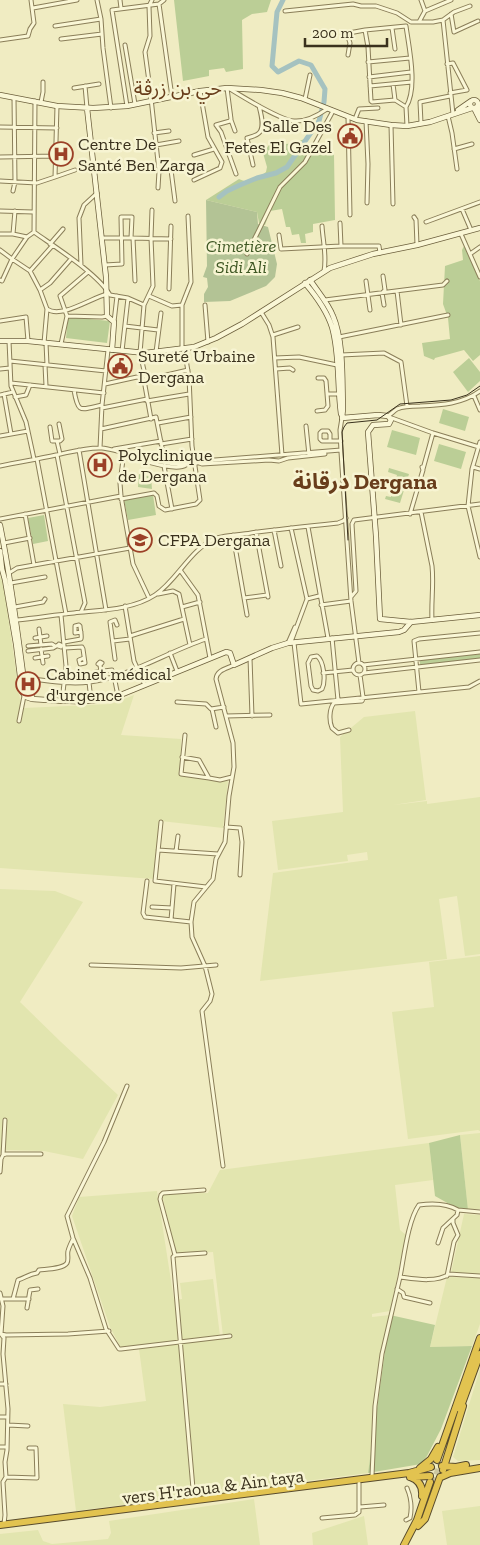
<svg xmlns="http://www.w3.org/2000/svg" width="480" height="1545" font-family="'Zilla Slab','Noto Sans Arabic',serif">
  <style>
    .farmland { fill: #e2e5af }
    .green { fill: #bbce96 }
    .cemetery { fill: #b3c395 }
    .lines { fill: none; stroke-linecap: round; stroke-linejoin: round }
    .river { stroke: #a5c2c0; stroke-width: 5 }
    .highway-tunnel { stroke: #ccc7a1; stroke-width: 6; stroke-dasharray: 6 3; stroke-linecap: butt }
    .street-casing { stroke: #8a7e59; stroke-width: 5 }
    .secondary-casing { stroke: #6c5f3c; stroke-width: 6 }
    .highway-casing { stroke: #584b2d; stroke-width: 8 }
    .street { stroke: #faf7d6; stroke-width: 3 }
    .secondary { stroke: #faf7d6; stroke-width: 4.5 }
    .highway { stroke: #e2c350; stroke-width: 6 }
    .tram { stroke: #3a311d; stroke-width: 1 }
    .labels { text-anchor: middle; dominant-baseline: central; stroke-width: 5; stroke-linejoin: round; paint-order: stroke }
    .poi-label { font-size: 18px; fill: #3a311d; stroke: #f7f4d2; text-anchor: start }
    .park-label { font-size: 18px; font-style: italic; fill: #3e5723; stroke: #f7f4d2 }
    .street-label { font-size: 18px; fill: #3a311d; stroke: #f7f4d2 }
    .quarter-label { font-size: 20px; fill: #683d1b; stroke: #f7f4d2 }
    .district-label { font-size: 22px; font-weight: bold; fill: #683d1b; stroke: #f7f4d2 }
  </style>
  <rect width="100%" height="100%" fill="#f0ecc2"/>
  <!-- farmland -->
  <path class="farmland" d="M0,577L3,581L21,706L20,723L24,708L111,704L134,695L121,735L181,739V776L228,781L223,828L161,821L154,879L0,868Z
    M415,711L426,800L393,805L427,801V804L480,797V954L465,956L457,896L439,899L447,959L260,981L273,873L368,860L367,852L347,855L348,861L278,870L272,821L343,812L340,737L364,717Z
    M0,889L55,891L83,902L20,1002L61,1042L118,1095L83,1159L44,1151L7,1150L0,1153Z
    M480,956V1131L478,1130L408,1139L392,1012L434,1007L429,962Z
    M480,1133V1209L468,1210L460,1135Z
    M429,1143L433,1180L395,1185L400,1230L406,1235L390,1311L372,1314V1317L390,1315L368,1473L76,1511L63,1404L100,1407L146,1401L139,1349L179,1344L122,1350L110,1327L72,1216L79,1197L157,1191L174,1300L182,1299L180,1283L213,1279L220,1336H223L213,1252L176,1254L162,1194L208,1193L220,1170Z
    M464,1214L480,1215V1274L451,1273Z
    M447,1277L480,1278V1324L472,1346L430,1347Z
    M480,1369V1460L458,1461L453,1457Z
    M254,1499L260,1545H0V1534L38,1530L43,1541L52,1544L108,1539L111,1533L109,1521Z
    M480,1506V1545H447L442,1511Z
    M364,1516L368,1545H313L312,1533Z"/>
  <!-- green -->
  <path class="green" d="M174,0H271L267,12L252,14L242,20L243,69L226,72L224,68L209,70V76L183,81Z
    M305,139V148C310,151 314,148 319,149L322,148L334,154L335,220L313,224V232L305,234L306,243H301L299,234L292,235L290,227H286L282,209L270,211L265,225L259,223L257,212L206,200L239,179C253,185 255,180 266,172L267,167L263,153L269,145L273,143C287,146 292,143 305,139Z
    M464,246L480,281V355L473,361L464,350L435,358L434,360L424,356L422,343L450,339L448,318L443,304L445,266L463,260L462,250Z
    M68,317L110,321L107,343L66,338Z
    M469,358L480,372V381L468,392L453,372Z
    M443,409L469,417L465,431L439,423Z
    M392,430L420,438L416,455L387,447Z
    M439,444L466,452L461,469L434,461Z
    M389,468L409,474L400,503L385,499L386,496L391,497L397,475L388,472Z
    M139,474L151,477L152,489L138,487Z
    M153,495L156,515L128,520L124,500Z
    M44,515L48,541L33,544L28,518Z
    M480,654V658L420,665V660Z
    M460,1135L468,1210L458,1209L435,1196L429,1143Z
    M390,1315L435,1325L430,1347L472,1346L441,1429L427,1456L421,1464L368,1473Z"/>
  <!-- cemetery -->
  <path class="cemetery" d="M206,200L257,212L258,224L268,227L277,264L275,277L266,286L230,301L204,302V294L208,287L207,278L203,277L207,266Z"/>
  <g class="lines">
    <!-- river -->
    <path class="river" d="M219,197L227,191L240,185L257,178L276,173L287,167L319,121L324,102L325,89L311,65L299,61L278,72L272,66L277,12L283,0"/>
    <!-- highway-tunnel -->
    <path class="highway-tunnel" d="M433,1483L441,1462"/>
    <!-- street casing -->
    <g class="street-casing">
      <path id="street" d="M97,0L101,19L103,48L111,108
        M120,0L121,8
        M152,0L149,6L150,36L145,52L150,89L159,171L158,188
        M421,0L425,11
        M159,4L172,97
        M33,8L77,0
        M285,11L353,4L361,6H376L397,13L411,22H433L443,20L453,114
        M451,14L454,32L478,21
        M443,20L454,12L470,6
        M419,22L425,11L451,0
        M55,26L101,19
        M392,28L395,49
        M61,39L102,34
        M0,40L28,36L30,29L34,23L31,0
        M125,45L135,104
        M348,55L350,43L348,37L349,33L365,30
        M368,62L410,58
        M447,64L453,63L467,90L450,93
        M369,77L411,72
        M393,84L395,100
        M85,86L87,108
        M370,86L412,82
        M74,88L99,84
        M227,88L231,119L230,121L216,125L221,132L236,174
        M230,89C243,97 280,120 294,121C306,122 317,116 327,109
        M305,99L310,75
        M41,102L43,92V82
        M127,106L112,10L159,4L164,0
        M406,107C418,88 409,48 406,26L365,30L368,47L371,101L372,102L395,100L406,107L407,126
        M448,116L452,133L457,169
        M348,117L350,215
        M355,119L359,109L378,108
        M231,120L235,131
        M366,121L368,164L367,203
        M421,123L420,102L450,96
        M391,125L393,204
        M0,127L57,128
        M154,133L169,131
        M156,145L179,141
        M454,149L472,144
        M194,155L214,149
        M0,157L56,156
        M253,165L247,138C251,137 256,136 259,133C265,127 261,114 259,106
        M171,170H183
        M159,171L171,170L175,201
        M55,177L75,170
        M194,180L220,168L222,162L208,137L200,91
        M0,181L37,183L55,177L57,106
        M13,191L15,182L14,98
        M462,209L471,230
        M0,211L33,212
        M414,217L416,220L417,245
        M426,222L480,202
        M340,223L341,246
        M322,226C323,242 327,256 324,271
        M34,232C55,247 98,274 110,295L128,298L144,305L140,353L146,379
        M34,232L35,101
        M0,234H13L27,237
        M13,234L15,211
        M461,234L480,277
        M279,235L281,249L341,246H379L380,253
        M102,238H133L135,281
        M133,238L171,239
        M50,244L63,229
        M0,250L12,259L27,237L34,232
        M247,254L280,187L305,162L333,111
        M470,254L480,247
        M81,265L79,218L84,205L97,193
        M105,265L122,264L121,217H132L131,238
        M30,271L53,245
        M383,276L385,290L382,293L384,305
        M0,280L2,281L12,259L30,271L40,290L47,309C61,319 91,298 107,294
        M366,281L370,310
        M169,289L171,226
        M40,290L50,283L71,259
        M397,291L401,325
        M149,296L172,306L182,305
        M325,300L443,285L447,281
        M144,305L153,286L151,238L152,210
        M205,305L208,342
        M261,312L269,325L273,337L282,455
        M67,316L102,317L107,316
        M0,321L26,317L28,341
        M114,322L117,296
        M125,326L158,330
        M273,335L298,327
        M339,337L448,315
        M9,341L11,386L26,422L34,459
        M44,343L47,309
        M46,343L47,365
        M61,344L67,316L60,296L88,272
        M182,349V305L191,282L188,216
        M122,351L128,298
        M156,352L161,313
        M341,355L384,353L401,362L407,406
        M275,358L299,357L337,365
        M10,361L106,371
        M45,365L46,386
        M0,369L10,368
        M276,369L290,368L293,370
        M145,380L188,370
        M11,383L104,393
        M105,384L137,377L141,378L144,380L151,419
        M74,390C78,414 80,410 102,405
        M4,394L11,434
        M327,394H339
        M0,395L13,392
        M474,396L480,410
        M15,397L26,395L30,385
        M147,401L189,394
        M102,408L147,399
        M317,411L325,410L328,406L326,381L324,378H318
        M388,416C391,414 394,411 397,409C404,406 413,406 420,406C442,405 462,404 480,391
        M389,417L433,433L479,447
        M342,418L340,430L341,452L351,601L359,663
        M158,423L191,417
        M306,426L309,455
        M50,427L52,441H60L62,439L59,424
        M101,429L156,417L165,463
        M328,431L330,434V441H322L320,439V433L322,431Z
        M0,436L28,431
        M57,441L60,454
        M330,441H341
        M480,442L472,469L468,506L480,557
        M161,444L192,439
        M100,448L102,405L108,350
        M114,449L161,441
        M79,450L106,610
        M124,452L120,483L121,496L133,564L149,598
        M127,453L129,457C142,460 176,472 186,465
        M57,455L85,603L81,612
        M37,459L66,614
        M199,463L202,464L269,460L279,461L288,458L325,454
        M0,466C19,462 38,459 56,455C71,452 87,447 102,448C127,451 181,473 202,461L341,450
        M164,466L172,509
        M473,467L480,469
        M423,469L433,433
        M121,499L154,493L157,496L159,506L165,510L196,504L200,500L192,446L189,377L184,348
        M421,512L432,566C434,584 431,602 432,620
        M25,514L34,565
        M410,514L423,470L422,467
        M0,519L121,496
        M308,527L328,638
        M291,528L307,599L291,642
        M274,530L281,566
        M256,532L268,597
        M233,535L247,615
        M4,543L30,538
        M180,570L198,595L210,658
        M9,573L17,568L130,548
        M11,583L45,577
        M158,594L173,591L179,594L190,645
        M351,597L356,591L352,524L354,520L480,504
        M244,598L267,595
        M307,599L319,596
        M321,605L351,601
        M125,606L134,661L145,685
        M15,607L43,602L45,599
        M182,607L200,602
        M61,615L66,666L62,701
        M17,620C36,618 55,615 74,613C101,610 132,610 155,595C178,580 190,548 217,538C227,535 240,535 251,533C280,529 309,526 338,523L343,521L346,518
        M39,629L41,645
        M130,636L184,619
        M35,638L47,636
        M332,638L338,700
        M113,641L130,639
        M64,642L81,639C82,635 80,630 80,626L79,625L75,626V633L81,632
        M288,643L295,627
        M294,643L301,704L469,687L480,681
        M59,644L61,645V647L58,646Z
        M28,646L52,644L55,646
        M65,648L82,647L83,649L85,663L80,664L79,660L84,658
        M41,649L43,663
        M28,651L53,648L58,645
        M170,653L177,671
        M317,656C324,661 326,681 322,689L318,691L313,690L311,686L308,663L311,657Z
        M35,658L48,656
        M250,658L252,716
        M115,659L110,622L115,620L117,625
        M100,662L102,663L100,665L98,664Z
        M353 669a6 6 0 1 1 12 0a6 6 0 1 1-12 0Z
        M100,665L102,679
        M363,665L480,652
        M323,673L353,670
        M364,673L480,660
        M360,675L363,697
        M114,676L118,696
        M24,678C45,680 68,685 90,682C131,676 167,652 206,639
        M419,692L414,641L419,639L480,633
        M91,701L89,682L96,672L112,670
        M177,702L206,704L211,709L224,707
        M212,709L216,727
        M226,716L270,715
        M19,721L24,696
        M349,730L338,733L332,728C329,721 329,709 334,703L362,701L364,697
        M185,735L181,774L209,778
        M182,757L199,760L209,778L220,780L232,777
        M161,822L155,881L206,887
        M226,827L240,828L242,842L240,875
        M158,850L218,854
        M176,851L178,836
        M147,881L143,913L145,917L191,922
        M152,907L172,908
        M171,920L174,884
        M91,965L181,968L216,965
        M127,1086L104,1142L67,1216L73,1238L90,1278L106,1329L119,1349H121L230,1336
        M3,1155L5,1120
        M223,1166L202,1011L210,1001L212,994L205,966L192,937L191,922L194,902L213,879L216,859L225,842L229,796L234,767L233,743L216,679C217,670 226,669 234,665
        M0,1172L1,1159L3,1155L6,1154H41
        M458,1210L480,1212
        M438,1243L443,1228L457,1215L458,1210C446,1203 433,1203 419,1205C408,1220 404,1257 400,1277C415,1279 436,1283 449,1274L480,1276
        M175,1255L205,1253
        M447,1276L454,1242L458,1235L453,1223V1219
        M397,1289L403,1293L404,1297L430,1303
        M0,1293L3,1306L1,1334L4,1338L3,1354L8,1409L7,1450L5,1462L6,1477L3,1482L5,1515L4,1524
        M2,1299H29
        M13,1299L18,1280C25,1278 29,1274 37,1273L39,1270C46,1269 63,1269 67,1263C69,1260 67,1254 68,1251C69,1247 71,1243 73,1239
        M27,1308L30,1290L38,1289
        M1,1334L6,1335L68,1334L109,1331
        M0,1384H6
        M0,1417H7
        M8,1425L28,1426
        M0,1447H7
        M372,1476L375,1406L382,1354L400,1277
        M6,1477L37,1478L36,1448H29
        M194,1500L173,1257L175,1255L160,1199L161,1195L163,1193L204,1190
        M360,1507L384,1505
        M322,1518L355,1515L359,1512V1483
        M406,1520L410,1518C412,1509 411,1497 407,1488"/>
    </g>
    <!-- secondary casing -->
    <g class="secondary-casing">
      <path id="secondary" d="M0,95L57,106L93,108L127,106L200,91L227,88L261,90L282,93L301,98L357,120L391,125L407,126L430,122L472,108
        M470 104a4 4 0 1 1 8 0a4 4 0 1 1-8 0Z
        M478,105L480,114
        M87,108L106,277L107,316L114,322L112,350
        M474,108L480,120
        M458,110L471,101
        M310,280C318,292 328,303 333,316C344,342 342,381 343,409L342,418
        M305,283C316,296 327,311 332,327C340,355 337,385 341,414
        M0,341H28L145,353L194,347L216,338L242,324L330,268L373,254L417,245L480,228
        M342,418L378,415L388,416L391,420L389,424L373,425L368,432L376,536L380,619L411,622L480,615
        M0,525C11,579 18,634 25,689L27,694L32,697
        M0,551L2,569L5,580L16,644L22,692L26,697L32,699C61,701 89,704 118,696L226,652L230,653L234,665L272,648L288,643L399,632L404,630L411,622"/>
    </g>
    <!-- highway casing -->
    <g class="highway-casing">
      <path id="highway" d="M460,1409L480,1354
        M437,1460L480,1338
        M442,1466L456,1467L466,1465
        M420,1468L431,1459L438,1447
        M443,1470L463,1406
        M410,1477L430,1476
        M410,1477C419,1480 423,1486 422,1496
        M441,1477L450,1473L480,1468
        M0,1525L409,1473L431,1467
        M418,1526L425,1519L440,1477
        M404,1545L417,1520L430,1482"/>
    </g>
    <!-- street -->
    <use href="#street" class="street"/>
    <!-- secondary -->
    <use href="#secondary" class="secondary"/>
    <!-- highway -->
    <use href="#highway" class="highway"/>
    <!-- tram -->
    <path class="tram" d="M348,540L342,432L344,427L347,423L377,420L400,404L451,400L467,395L480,386"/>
  </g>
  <!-- icons -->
  <defs>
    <g id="civic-ring" transform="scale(1.25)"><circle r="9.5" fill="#f7f4d2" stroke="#9b4027" stroke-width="1.5"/><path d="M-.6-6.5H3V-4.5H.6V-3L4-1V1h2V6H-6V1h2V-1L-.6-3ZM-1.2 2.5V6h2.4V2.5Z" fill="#9b4027"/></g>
    <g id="hospital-ring" transform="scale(1.25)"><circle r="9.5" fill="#f7f4d2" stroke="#9b4027" stroke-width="1.5"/><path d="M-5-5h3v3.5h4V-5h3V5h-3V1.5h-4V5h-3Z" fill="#9b4027"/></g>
    <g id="university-ring" transform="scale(1.25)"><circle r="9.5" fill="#f7f4d2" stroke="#9b4027" stroke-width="1.5"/><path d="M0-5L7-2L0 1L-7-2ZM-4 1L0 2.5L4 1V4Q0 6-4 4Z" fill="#9b4027"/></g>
  </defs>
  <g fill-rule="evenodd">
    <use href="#civic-ring" x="350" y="136"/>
    <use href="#hospital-ring" x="61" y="154"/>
    <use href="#civic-ring" x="120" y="366"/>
    <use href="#hospital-ring" x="100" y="465"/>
    <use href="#university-ring" x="140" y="540"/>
    <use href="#hospital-ring" x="28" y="684"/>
  </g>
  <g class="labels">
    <!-- poi labels -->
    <g class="poi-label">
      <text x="332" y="126" text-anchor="end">Salle Des<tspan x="332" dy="21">Fetes El Gazel</tspan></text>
      <text x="78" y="144">Centre De<tspan x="78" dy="21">Santé Ben Zarga</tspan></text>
      <text x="138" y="356">Sureté Urbaine<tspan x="138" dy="21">Dergana</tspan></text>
      <text x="118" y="455">Polyclinique<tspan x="118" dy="21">de Dergana</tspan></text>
      <text x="158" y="540">CFPA Dergana</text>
      <text x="46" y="674">Cabinet médical<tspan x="46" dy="21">d'urgence</tspan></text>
    </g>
    <!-- park labels -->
    <g class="park-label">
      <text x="241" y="246">Cimetière<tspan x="241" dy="21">Sidi Ali</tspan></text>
    </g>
    <!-- street labels -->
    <g class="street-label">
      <text transform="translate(213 1487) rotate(-7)">vers H'raoua &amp; Ain taya</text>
    </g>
    <!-- quarter labels -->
    <g class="quarter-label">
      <text x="178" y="88">حي بن زرڤة</text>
    </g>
    <!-- district labels -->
    <g class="district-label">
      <text x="365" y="481">درقانة Dergana</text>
    </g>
  </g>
  <!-- scale -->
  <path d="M305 38v8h82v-8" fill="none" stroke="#3a311d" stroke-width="2.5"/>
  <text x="312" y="38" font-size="15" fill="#3a311d" stroke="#f7f4d2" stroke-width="4" paint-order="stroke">200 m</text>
</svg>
